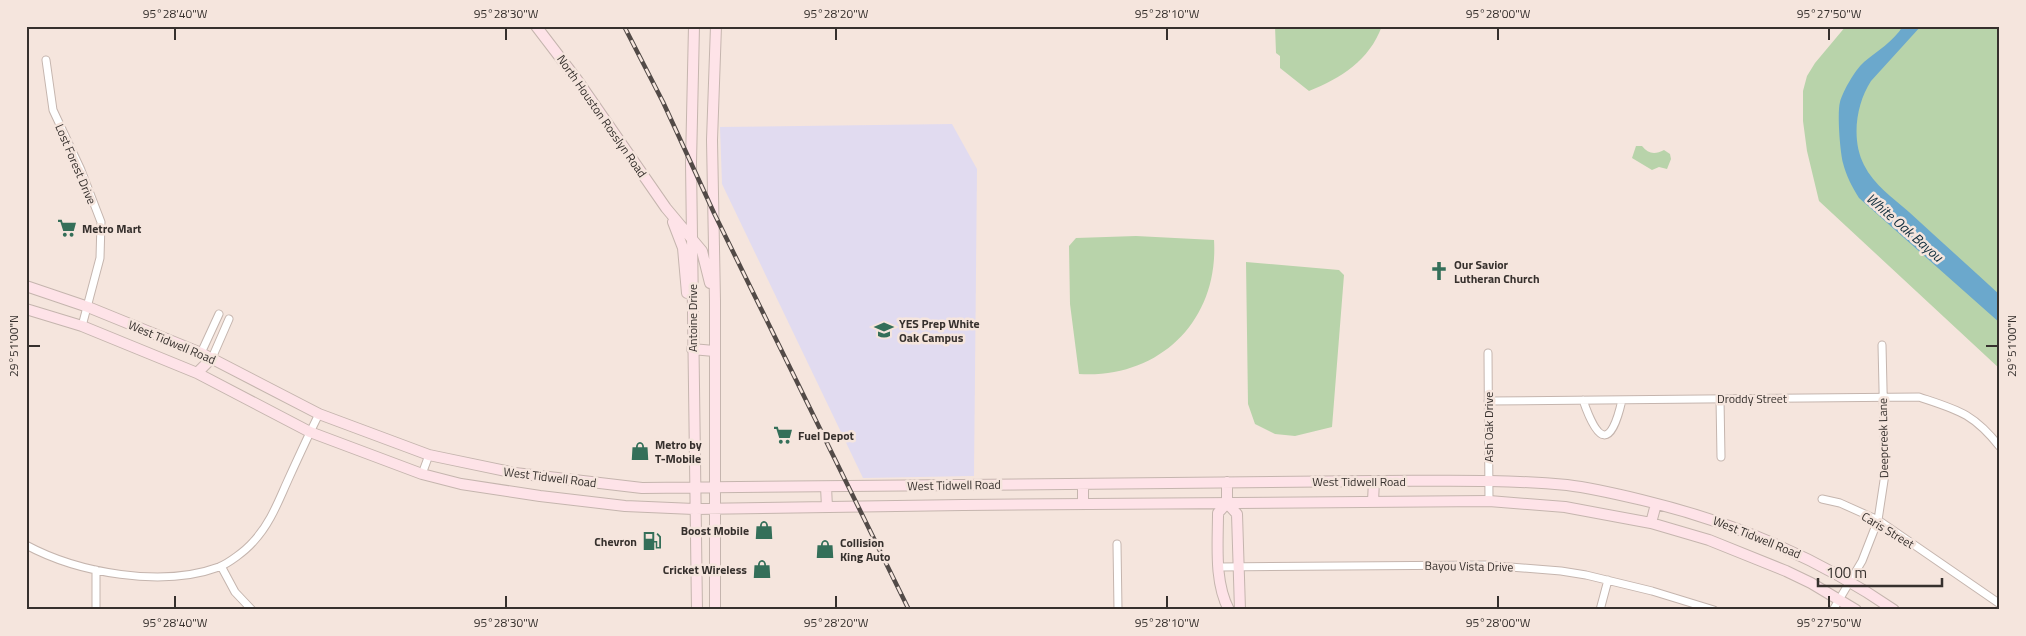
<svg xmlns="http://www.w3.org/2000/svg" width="2026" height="636" font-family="'Titillium Web',sans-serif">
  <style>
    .education { fill: #e1dbf0 }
    .green { fill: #b8d3aa }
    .water { fill: #6ba8cc }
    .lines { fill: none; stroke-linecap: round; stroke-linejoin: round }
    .street-casing { stroke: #c5b5ae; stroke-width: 9 }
    .secondary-casing { stroke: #c5b5ae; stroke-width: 12 }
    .street { stroke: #fff; stroke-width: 7 }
    .secondary { stroke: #fee3e8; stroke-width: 10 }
    .rail-casing { stroke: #524a47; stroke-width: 4.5 }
    .rail { stroke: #f5e5dd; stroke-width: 2.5; stroke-dasharray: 8; stroke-linecap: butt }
    .ticks { fill: none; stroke: #36302d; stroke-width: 2 }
    .labels { text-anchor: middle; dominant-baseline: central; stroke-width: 5; stroke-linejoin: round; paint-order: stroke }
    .street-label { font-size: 12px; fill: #36302d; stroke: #f5e5dd }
    .poi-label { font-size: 12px; font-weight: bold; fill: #36302d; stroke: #f5e5dd; text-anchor: start }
    .water-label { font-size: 14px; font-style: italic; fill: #112e3e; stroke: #f5e5dd }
    .neatline { fill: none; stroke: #36302d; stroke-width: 2 }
    .ticks-label { font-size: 12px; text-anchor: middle; fill: #36302d }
  </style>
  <rect width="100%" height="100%" fill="#f5e5dd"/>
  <!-- education -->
  <path class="education" d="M952,124L977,169L974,476L863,478L722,184L720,127Z"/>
  <!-- green -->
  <path class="green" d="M1275,26H1382C1369,61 1341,78 1309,91L1280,68V56L1276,53Z
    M1846,26H2000V369L1819,201L1807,151L1803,121V91L1807,76L1815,63Z
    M1636,146H1642C1648,154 1655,155 1664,150L1670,154L1671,159L1667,169L1659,167L1652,170L1632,158Z
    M1136,236L1214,240C1219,320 1160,379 1079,374L1070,304L1069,246L1076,238Z
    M1246,262L1339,270L1344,275L1332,427L1295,436L1275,434L1255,424L1248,404Z"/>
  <!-- water -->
  <path class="water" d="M1903,26H1921L1871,81C1856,104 1851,140 1864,165C1874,185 1893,198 1909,212C1939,240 1970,267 2000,295V323L1859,198C1852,187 1846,175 1843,163C1840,151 1837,113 1840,102C1843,91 1855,70 1864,62C1877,51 1893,42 1903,26Z"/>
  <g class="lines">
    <!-- street casing -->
    <g class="street-casing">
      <path id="street" d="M46,60L53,110L81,170L101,222L100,258L82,326
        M201,353L219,314
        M1488,353L1489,501
        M212,358L229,319
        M1720,399L1721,457
        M1583,400C1598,444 1611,449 1622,400
        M1488,401L1919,397C1958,410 1973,413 2000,447
        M422,474L429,455
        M1822,499L1840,503L1878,520L2000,604
        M1117,544L1118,610
        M26,545C78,573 162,588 219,567C229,563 245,551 253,542C270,524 278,502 288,480C298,458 308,436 319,414
        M221,566L235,592L252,610
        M1219,567L1485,565L1561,571L1586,575L1652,591L1714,610
        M96,610V570
        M1600,610L1608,580
        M1833,610L1862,561L1878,520L1885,474L1882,345"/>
    </g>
    <!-- secondary casing -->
    <g class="secondary-casing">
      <path id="secondary" d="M536,26L578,81L666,208L702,251L710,283
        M694,26L691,163L697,610
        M673,222L683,248L687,293
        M26,286L88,307L201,353L319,414L429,455L515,473L642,488L1374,481C1438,481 1503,479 1567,485C1592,488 1617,494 1642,500C1733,522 1816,556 1894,610
        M26,309L82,326L197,373L310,432L422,474L461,484L540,496L625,506L694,509L963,505L1489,501L1565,507L1651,523L1709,540L1786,571L1811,583L1856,610
        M692,349L714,351
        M197,373L212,358
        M1227,482V503L1237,514L1240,610
        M1083,484V504
        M826,487L827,507
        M1373,501L1374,481
        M1227,503L1218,513C1218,544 1214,582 1229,610
        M1651,523L1656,504
        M715,610V301L712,140L716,26"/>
    </g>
    <!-- street -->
    <use href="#street" class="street"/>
    <!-- secondary -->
    <use href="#secondary" class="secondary"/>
    <!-- rail casing -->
    <g class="rail-casing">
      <path id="rail" d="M624,26L663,102L714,213L909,610"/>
    </g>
    <!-- rail -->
    <use href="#rail" class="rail"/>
  </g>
  <!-- ticks -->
  <path class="ticks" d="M175,28V40M506,28V40M836,28V40M1167,28V40M1498,28V40M1829,28V40M28,346H40M1986,346H1998M175,596V608M506,596V608M836,596V608M1167,596V608M1498,596V608M1829,596V608"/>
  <!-- icons -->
  <defs>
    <g id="supermarket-bare" transform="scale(1.5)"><path d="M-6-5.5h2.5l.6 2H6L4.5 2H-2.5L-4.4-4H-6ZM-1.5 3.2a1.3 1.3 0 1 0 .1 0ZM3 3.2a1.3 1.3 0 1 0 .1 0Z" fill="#346f59" stroke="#f5e5dd" stroke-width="2.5" paint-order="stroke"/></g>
    <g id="church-bare" transform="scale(1.5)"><path d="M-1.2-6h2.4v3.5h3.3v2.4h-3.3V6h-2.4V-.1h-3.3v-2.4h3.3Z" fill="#346f59" stroke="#f5e5dd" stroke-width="2.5" paint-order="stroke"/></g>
    <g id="school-bare" transform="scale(1.5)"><path d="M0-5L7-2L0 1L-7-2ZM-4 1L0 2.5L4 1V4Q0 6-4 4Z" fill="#346f59" stroke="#f5e5dd" stroke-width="2.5" paint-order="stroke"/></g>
    <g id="shop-bare" transform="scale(1.5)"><path d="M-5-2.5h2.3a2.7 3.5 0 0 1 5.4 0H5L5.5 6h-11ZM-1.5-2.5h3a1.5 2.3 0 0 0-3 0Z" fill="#346f59" stroke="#f5e5dd" stroke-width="2.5" paint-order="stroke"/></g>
    <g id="fuel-bare" transform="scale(1.5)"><path d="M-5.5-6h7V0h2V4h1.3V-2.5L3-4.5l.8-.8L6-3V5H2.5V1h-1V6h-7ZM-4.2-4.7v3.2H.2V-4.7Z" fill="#346f59" stroke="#f5e5dd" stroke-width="2.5" paint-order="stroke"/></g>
  </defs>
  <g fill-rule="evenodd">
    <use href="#supermarket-bare" x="67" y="228"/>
    <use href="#church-bare" x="1439" y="271"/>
    <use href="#school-bare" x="884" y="330"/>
    <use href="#supermarket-bare" x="783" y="435"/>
    <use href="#shop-bare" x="640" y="451"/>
    <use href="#shop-bare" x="764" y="530"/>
    <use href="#fuel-bare" x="652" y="541"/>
    <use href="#shop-bare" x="825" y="549"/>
    <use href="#shop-bare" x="762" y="569"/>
  </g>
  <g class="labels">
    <!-- street labels -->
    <g class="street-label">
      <text transform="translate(602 116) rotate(55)">North Houston Rosslyn Road</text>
      <text transform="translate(76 164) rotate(67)">Lost Forest Drive</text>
      <text transform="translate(692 318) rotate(-90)">Antoine Drive</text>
      <text transform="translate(172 342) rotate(23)">West Tidwell Road</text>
      <text x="1752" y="398">Droddy Street</text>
      <text transform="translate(1488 427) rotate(-90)">Ash Oak Drive</text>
      <text transform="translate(1883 438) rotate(-91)">Deepcreek Lane</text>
      <text transform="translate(550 477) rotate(7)">West Tidwell Road</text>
      <text x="1359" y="481">West Tidwell Road</text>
      <text transform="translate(954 485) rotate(-1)">West Tidwell Road</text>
      <text transform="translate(1888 530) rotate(31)">Caris Street</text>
      <text transform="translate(1757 537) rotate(22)">West Tidwell Road</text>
      <text transform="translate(1469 566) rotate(1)">Bayou Vista Drive</text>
    </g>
    <!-- poi labels -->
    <g class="poi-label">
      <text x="82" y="228">Metro Mart</text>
      <text x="1454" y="264">Our Savior<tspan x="1454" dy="14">Lutheran Church</tspan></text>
      <text x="899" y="323">YES Prep White<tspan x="899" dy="14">Oak Campus</tspan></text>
      <text x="798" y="435">Fuel Depot</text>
      <text x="655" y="444">Metro by<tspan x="655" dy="14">T-Mobile</tspan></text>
      <text x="749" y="530" text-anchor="end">Boost Mobile</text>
      <text x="637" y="541" text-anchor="end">Chevron</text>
      <text x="840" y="542">Collision<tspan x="840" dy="14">King Auto</tspan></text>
      <text x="747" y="569" text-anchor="end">Cricket Wireless</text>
    </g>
    <!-- water labels -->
    <g class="water-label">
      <text transform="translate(1905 227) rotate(41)">White Oak Bayou</text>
    </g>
  </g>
  <!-- border -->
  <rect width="2026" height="636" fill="none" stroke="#f5e5dd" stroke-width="55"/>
  <!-- scale -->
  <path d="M1818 578v8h124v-8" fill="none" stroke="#36302d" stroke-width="2.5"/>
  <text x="1826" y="578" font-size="15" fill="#36302d" stroke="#f5e5dd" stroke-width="4" paint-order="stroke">100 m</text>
  <rect x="28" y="28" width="1970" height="580" class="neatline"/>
  <g class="ticks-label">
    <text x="175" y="18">95°28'40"W</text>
    <text x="506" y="18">95°28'30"W</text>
    <text x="836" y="18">95°28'20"W</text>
    <text x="1167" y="18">95°28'10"W</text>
    <text x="1498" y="18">95°28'00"W</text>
    <text x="1829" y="18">95°27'50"W</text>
    <text transform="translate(14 346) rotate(-90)" y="4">29°51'00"N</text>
    <text transform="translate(2012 346) rotate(-90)" y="4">29°51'00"N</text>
    <text x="175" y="627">95°28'40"W</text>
    <text x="506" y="627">95°28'30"W</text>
    <text x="836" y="627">95°28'20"W</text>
    <text x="1167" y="627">95°28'10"W</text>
    <text x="1498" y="627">95°28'00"W</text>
    <text x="1829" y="627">95°27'50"W</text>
  </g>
</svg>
